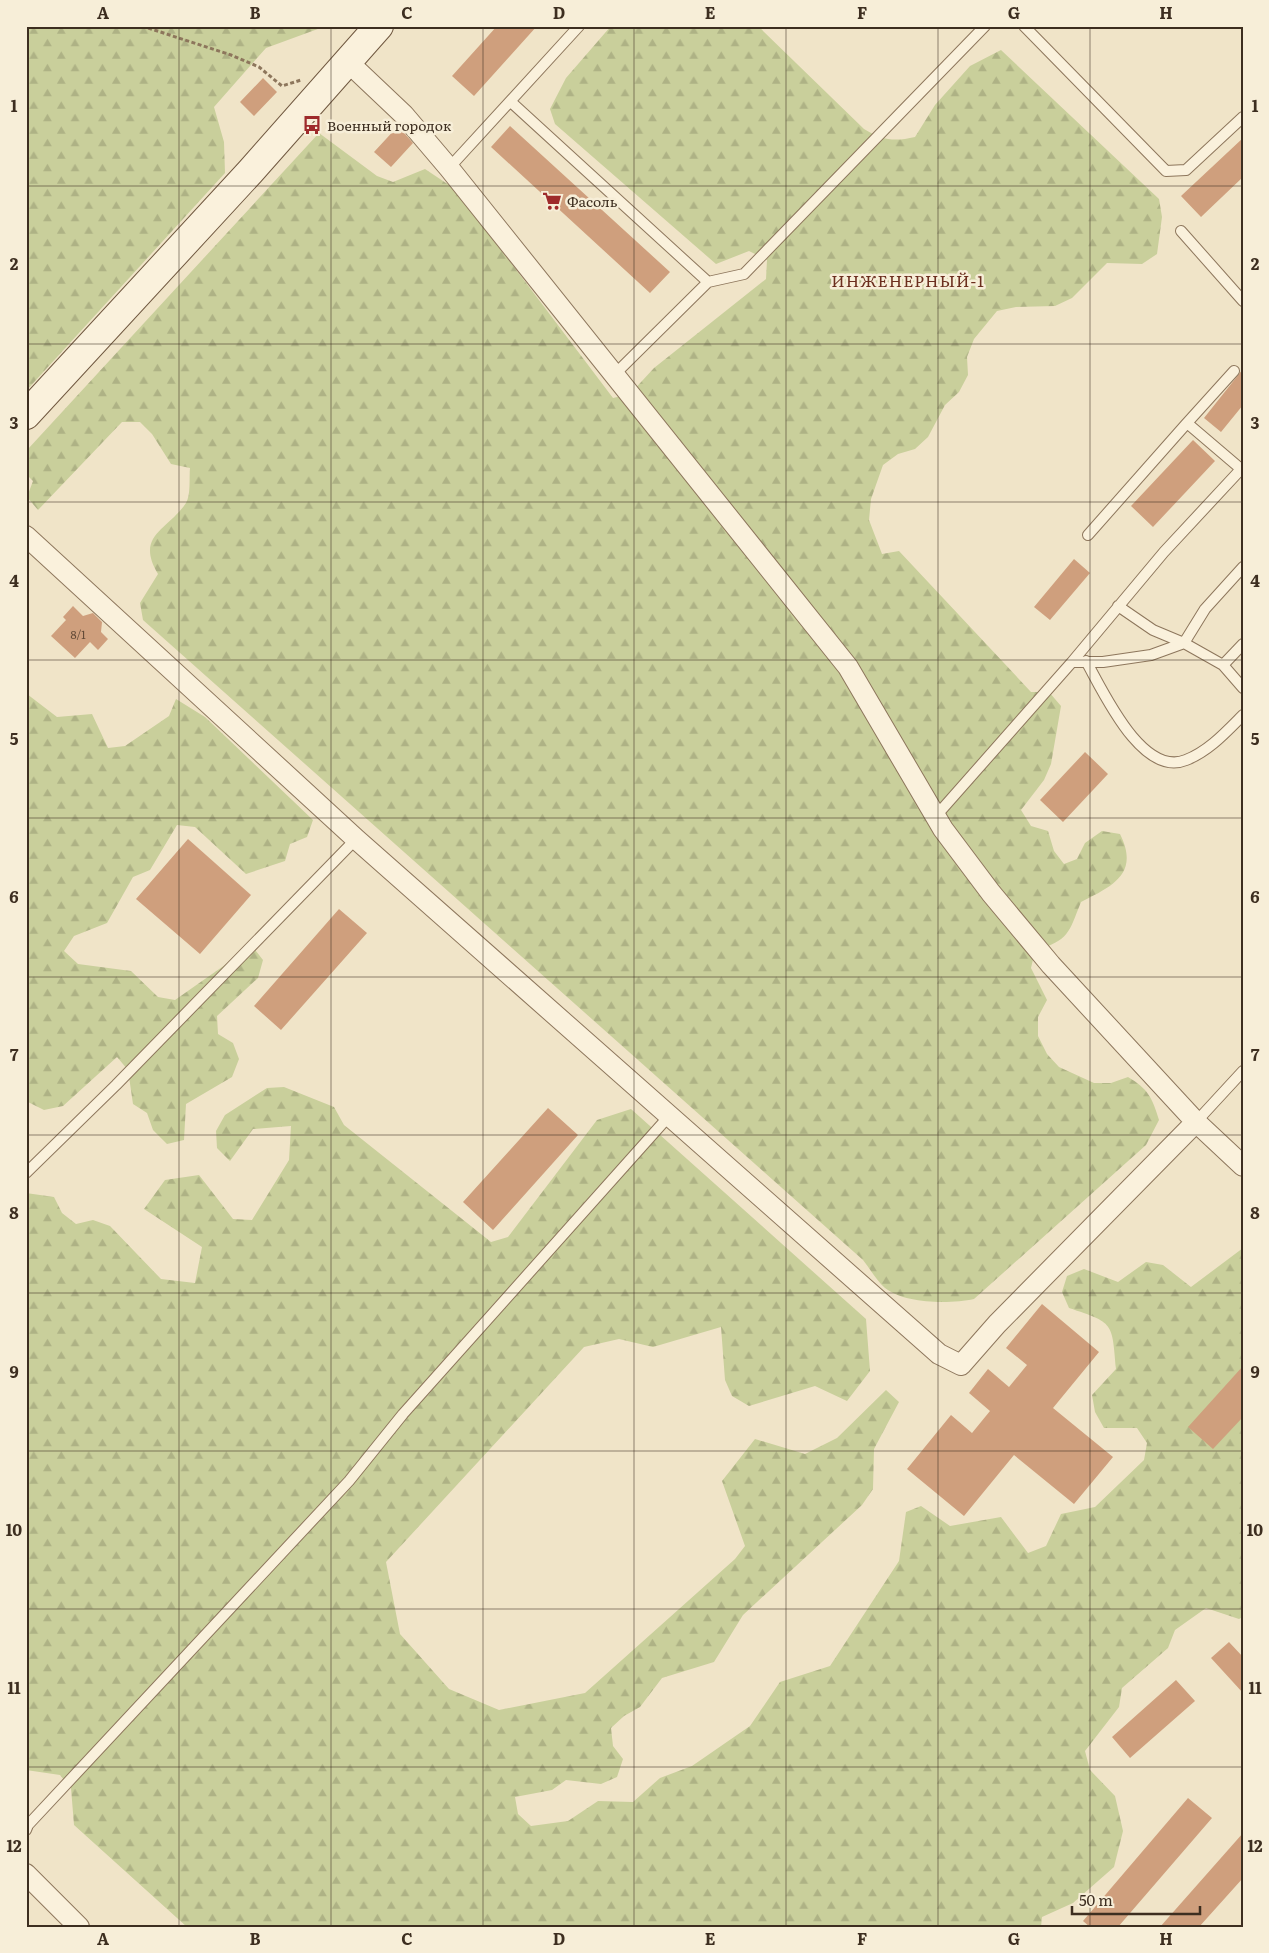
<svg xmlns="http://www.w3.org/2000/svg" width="1269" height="1953" font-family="Literata,serif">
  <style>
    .forest { fill: url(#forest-firs) }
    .building { fill: #cf9f7d }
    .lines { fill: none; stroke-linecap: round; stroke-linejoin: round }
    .lane-casing { stroke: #8d765c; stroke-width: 12 }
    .street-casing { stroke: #8d765c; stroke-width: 22 }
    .secondary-casing { stroke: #6f573f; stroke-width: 30 }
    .path { stroke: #8d765c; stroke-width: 3; stroke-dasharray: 4 2.5; stroke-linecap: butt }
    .lane { stroke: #faf1dc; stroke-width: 10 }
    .street { stroke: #faf1dc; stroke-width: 20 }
    .secondary { stroke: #faf1dc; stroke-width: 28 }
    .grid { fill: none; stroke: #3d2e20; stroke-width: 1; stroke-opacity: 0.55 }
    .labels { text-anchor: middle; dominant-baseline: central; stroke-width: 5; stroke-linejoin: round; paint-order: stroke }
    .number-label { font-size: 11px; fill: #624a37 }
    .poi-label { font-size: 14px; fill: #3d2e20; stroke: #f7eed8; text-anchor: start }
    .quarter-label { font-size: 16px; letter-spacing: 1px; fill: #6b2e1e; stroke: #f7eed8 }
    .neatline { fill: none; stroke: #3d2e20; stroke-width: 2 }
    .grid-label { font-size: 16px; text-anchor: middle; font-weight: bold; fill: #3d2e20 }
  </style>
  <defs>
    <pattern id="forest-firs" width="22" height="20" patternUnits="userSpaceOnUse" patternTransform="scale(1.25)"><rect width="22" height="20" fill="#c9cf9b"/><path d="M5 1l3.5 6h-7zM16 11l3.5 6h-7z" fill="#aeb285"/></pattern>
  </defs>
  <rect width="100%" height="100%" fill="#f0e4c8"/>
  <!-- forest -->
  <path class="forest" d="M26,26H326L266,48L214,107L224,142L225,173L26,391Z
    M611,26H758L864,129C882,140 894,142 915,137L935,105L970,66L1001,50L1159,199L1162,217L1157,254L1142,264L1107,263L1072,298L1055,306L1016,307L997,311L974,339L967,357L968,375L959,392L945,405L928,437L915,449L898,454L883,465L871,499L869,520L882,554L899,551L1031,692H1049L1061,706L1051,764L1044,780L1021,810L1031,826L1048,831L1054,851L1064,864L1077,859L1085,843L1102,831L1120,834C1140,874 1112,886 1081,902C1068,934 1070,939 1035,951L1031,968L1047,1000L1038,1017V1036L1047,1054L1059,1067L1094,1083H1111L1128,1077C1148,1089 1152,1097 1159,1120L1146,1145L974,1299C950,1304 905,1304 885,1288C877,1281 870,1269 863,1260L143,620L140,603L158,574C135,535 167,531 186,503C191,495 189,478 190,468L171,464L152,434L140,422H122L38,510L27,497L33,481L26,474L28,449L319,133L377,176L393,182L425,169L455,189L613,398L630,394L654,368L766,279L767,260L749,251L716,264L555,124L550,109L566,78Z
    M26,684L27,694L57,717L92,714L108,748L125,746L169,716L176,699L205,717L313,820L307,837L290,844L285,861L246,874L195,827L177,825L150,870L133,877L107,923L74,936L64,951L78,964L131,971L158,997L175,1000L252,946L263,960L258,978L217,1016L218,1034L233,1043L239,1059L232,1077L186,1104L184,1140L167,1144L153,1130L147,1113L133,1104L128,1070L117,1057L63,1106L44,1110L26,1101Z
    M284,1087L334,1107L344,1125L491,1242L508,1237L597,1120L631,1109L866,1319L870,1371L847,1401L815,1386L749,1406L732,1396L725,1380L721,1327L653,1347L619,1339L584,1347L386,1562L400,1634L449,1689L499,1710L585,1693L735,1559L745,1546L722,1481L755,1439L805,1454L837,1438L886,1390L899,1402L874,1449L873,1489L862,1505L743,1615L714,1662L662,1678L640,1707L624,1716L611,1728L613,1746L623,1759L617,1777L601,1784L566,1780L552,1790L515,1797L518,1814L531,1826L568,1821L598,1801L633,1802L660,1778L692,1766L750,1726L780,1682L830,1666L899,1561L906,1512L921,1506L950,1526L1001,1517L1028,1553L1046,1546L1061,1514L1095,1507L1144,1460L1147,1443L1137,1428H1104L1095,1412L1092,1395L1116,1369C1112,1322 1114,1323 1069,1308L1062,1292L1067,1276L1084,1269L1118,1282L1146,1262L1163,1265L1191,1287L1243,1248V1617L1239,1619L1206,1608L1175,1630L1168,1648L1122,1688L1119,1707L1085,1751L1090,1770L1115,1796L1123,1831L1114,1867L1073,1903L1042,1917L1041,1927H187L74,1825L71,1788L60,1775L26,1770V1193L54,1197L62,1213L76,1224L93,1220L110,1226L161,1279L195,1283L202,1247L144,1209L165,1180L199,1175L233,1219L252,1220L289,1160L291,1126L253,1129L230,1161L217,1148L216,1131L225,1115L267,1088Z"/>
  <!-- building -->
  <path class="building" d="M497,26H537L474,96L452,76Z
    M263,78L277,92L254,116L240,102Z
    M398,126L413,143L391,167L374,152Z
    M510,126L670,272L650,293L491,147Z
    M1243,138V177L1201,217L1181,196Z
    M1243,369V405L1221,432L1204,418Z
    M1193,440L1215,461L1153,527L1131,506Z
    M1074,559L1090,573L1050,620L1034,607Z
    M73,606L83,616L93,613L102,622L101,632L108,639L98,650L90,642L75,658L51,636L66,620L63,617Z
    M1085,752L1108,774L1063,822L1040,800Z
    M188,839L251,895L200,954L136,899Z
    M339,909L367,933L281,1030L254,1006Z
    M548,1108L578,1135L493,1230L463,1202Z
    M1042,1304L1099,1352L1053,1408L1113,1457L1074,1504L1014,1455L964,1516L907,1469L951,1415L972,1433L990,1411L969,1393L988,1369L1009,1387L1027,1365L1006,1348Z
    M1243,1366V1417L1213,1449L1188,1427Z
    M1229,1642L1243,1657V1693L1211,1658Z
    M1176,1680L1195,1701L1130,1758L1112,1737Z
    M1188,1798L1212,1818L1118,1927H1090L1083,1921Z
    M1243,1833V1878L1199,1927H1160Z"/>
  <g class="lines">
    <!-- lane casing -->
    <g class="lane-casing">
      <path id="lane" d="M1024,26L1166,171L1186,170L1243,117
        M511,102L708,282
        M449,168L579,26
        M1181,231L1243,301
        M613,376L708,282L744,274L985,26
        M1187,423L1234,371
        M1088,535L1187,423L1241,469
        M1118,606L1153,630L1184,643L1223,665L1243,688
        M1086,661C1103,691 1142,778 1186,760C1209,751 1226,732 1243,715
        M1072,662L1164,552L1243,467
        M1223,665L1243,644
        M936,816L1072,662H1103L1151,655L1184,643L1205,609L1243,567
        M1196,1122L1243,1071
        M26,1173L116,1085L356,839
        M26,1830L28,1825L349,1481L403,1414L670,1115"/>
    </g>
    <!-- street casing -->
    <g class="street-casing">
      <path id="street" d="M348,62L404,115L449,168L848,667L943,829L991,893L1051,965L1196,1122L1243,1166
        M26,536L356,839L939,1354L961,1365L997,1324L1196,1122
        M26,1874L79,1927"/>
    </g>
    <!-- secondary casing -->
    <g class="secondary-casing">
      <path id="secondary" d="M26,415L250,172L379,26"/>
    </g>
    <!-- path -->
    <path class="path" d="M142,26L231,55L259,67L282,86L301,80"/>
    <!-- lane -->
    <use href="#lane" class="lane"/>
    <!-- street -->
    <use href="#street" class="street"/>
    <!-- secondary -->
    <use href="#secondary" class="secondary"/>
  </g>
  <!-- grid -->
  <path class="grid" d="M179,26V1927M331,26V1927M483,26V1927M634,26V1927M786,26V1927M938,26V1927M1090,26V1927M26,186H1243M26,344H1243M26,502H1243M26,660H1243M26,818H1243M26,977H1243M26,1135H1243M26,1293H1243M26,1451H1243M26,1609H1243M26,1767H1243"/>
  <!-- icons -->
  <defs>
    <g id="bus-bare" transform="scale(1.5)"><path d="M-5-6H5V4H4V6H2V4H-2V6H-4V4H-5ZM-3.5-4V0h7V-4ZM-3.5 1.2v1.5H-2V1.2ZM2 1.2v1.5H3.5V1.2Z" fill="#9e2a2b" stroke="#f7eed8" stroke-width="2.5" paint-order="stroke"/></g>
    <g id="supermarket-bare" transform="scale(1.5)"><path d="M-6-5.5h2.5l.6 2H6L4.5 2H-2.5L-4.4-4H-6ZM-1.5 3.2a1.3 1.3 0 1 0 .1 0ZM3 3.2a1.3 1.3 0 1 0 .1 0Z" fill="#9e2a2b" stroke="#f7eed8" stroke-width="2.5" paint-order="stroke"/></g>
  </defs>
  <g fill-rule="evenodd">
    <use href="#bus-bare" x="312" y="125"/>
    <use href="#supermarket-bare" x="552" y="201"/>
  </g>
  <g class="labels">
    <!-- number labels -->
    <g class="number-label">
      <text x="78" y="634">8/1</text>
    </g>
    <!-- poi labels -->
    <g class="poi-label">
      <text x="327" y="125">Военный городок</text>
      <text x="567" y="201">Фасоль</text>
    </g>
    <!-- quarter labels -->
    <g class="quarter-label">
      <text x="908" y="280">ИНЖЕНЕРНЫЙ-1</text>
    </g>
  </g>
  <!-- border -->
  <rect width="1269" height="1953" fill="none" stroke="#f7eed8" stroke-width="55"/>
  <!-- scale -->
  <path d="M1072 1906v8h128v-8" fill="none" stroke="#3d2e20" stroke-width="2.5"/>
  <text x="1079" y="1906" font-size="15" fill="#3d2e20" stroke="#f7eed8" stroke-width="4" paint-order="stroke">50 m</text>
  <rect x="28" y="28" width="1214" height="1898" class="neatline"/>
  <g class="grid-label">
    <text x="103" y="19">A</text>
    <text x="255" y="19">B</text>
    <text x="407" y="19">C</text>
    <text x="559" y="19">D</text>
    <text x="710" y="19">E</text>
    <text x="862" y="19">F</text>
    <text x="1014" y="19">G</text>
    <text x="1166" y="19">H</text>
    <text x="14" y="112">1</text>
    <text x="1255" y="112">1</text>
    <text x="14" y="270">2</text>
    <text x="1255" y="270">2</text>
    <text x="14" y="429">3</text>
    <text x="1255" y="429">3</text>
    <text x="14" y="587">4</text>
    <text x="1255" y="587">4</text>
    <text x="14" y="745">5</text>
    <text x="1255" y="745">5</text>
    <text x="14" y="903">6</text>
    <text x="1255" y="903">6</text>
    <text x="14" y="1061">7</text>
    <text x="1255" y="1061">7</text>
    <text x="14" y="1219">8</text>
    <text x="1255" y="1219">8</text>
    <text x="14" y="1378">9</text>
    <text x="1255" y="1378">9</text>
    <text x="14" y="1536">10</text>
    <text x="1255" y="1536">10</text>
    <text x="14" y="1694">11</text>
    <text x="1255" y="1694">11</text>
    <text x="14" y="1852">12</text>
    <text x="1255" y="1852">12</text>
    <text x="103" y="1945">A</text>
    <text x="255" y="1945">B</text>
    <text x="407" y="1945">C</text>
    <text x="559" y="1945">D</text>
    <text x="710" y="1945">E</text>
    <text x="862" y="1945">F</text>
    <text x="1014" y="1945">G</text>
    <text x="1166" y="1945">H</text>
  </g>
</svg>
